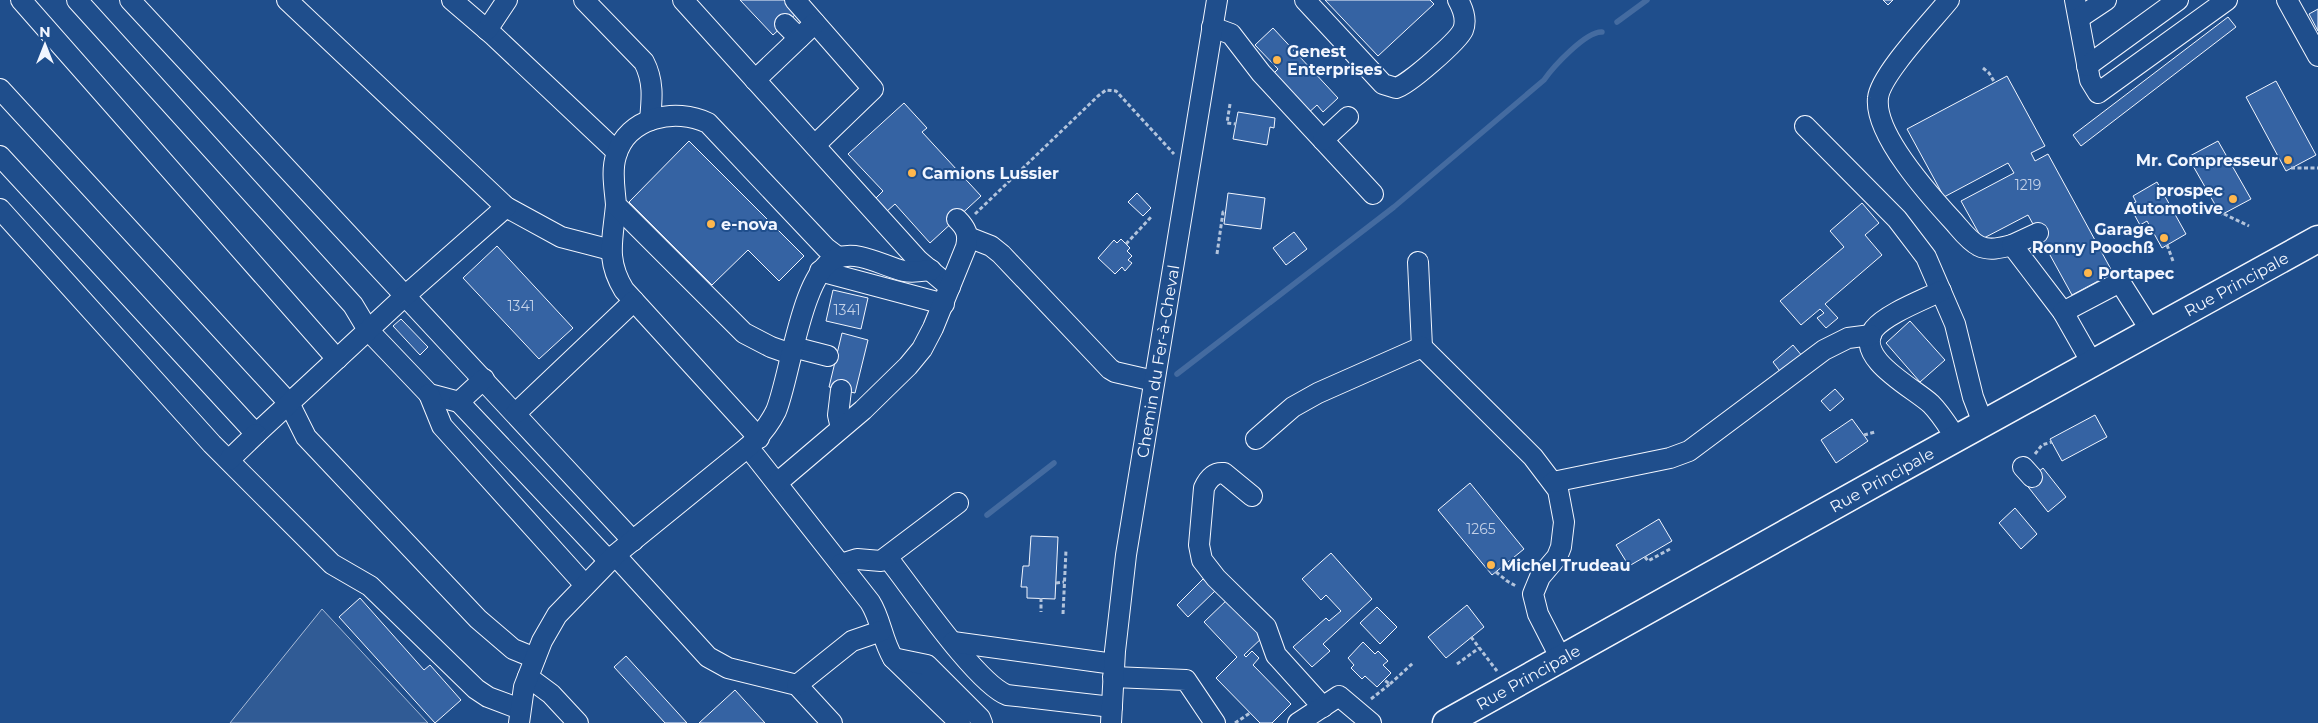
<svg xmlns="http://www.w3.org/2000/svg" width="2318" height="723" font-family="Montserrat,sans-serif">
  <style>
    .green { fill: #305b95; stroke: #a8bbd7 }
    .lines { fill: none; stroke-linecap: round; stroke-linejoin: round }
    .stream { stroke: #446ba0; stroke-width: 5.5 }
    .building { fill: #3563a3; stroke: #f2f6ff }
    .minor-casing { stroke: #f2f6ff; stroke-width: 22 }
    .major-casing { stroke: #f2f6ff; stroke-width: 29 }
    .path { stroke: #b3c4dc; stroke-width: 3; stroke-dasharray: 4 2.5; stroke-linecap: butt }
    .minor { stroke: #1f4e8c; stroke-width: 20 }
    .major { stroke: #1f4e8c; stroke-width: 26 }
    .poi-dot { fill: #ffb74d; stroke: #1f4e8c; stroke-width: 2 }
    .labels { text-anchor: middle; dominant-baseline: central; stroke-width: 4; stroke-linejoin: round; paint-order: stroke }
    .number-label { font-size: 14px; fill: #c3d1e8 }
    .poi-label { font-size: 16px; font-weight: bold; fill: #f2f6ff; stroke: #1f4e8c; text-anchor: start }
    .street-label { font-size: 16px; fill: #f2f6ff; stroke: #1f4e8c }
  </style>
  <rect width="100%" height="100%" fill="#1f4e8c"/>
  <!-- green -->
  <path class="green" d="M322,609L428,723H230Z"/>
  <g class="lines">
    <!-- stream -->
    <path class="stream" d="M1617,22L1647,0
      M1177,374L1394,207L1544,80C1553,67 1586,31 1602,32
      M987,515L1054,463"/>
  </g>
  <!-- building -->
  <path class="building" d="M740,0H784L797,13L773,35Z
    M1325,0H1430L1434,4L1378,56Z
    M1883,0H1893L1888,5Z
    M2318,9V31L2309,14Z
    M2228,17L2236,27L2081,146L2073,135Z
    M1273,28L1338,98L1323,112L1317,105L1306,115L1270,77L1278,69L1255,45Z
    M2007,76L2045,146L2031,153L2035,161L2048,154L2113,273L2072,295L2028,215L1982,239L1961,201L2014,173L2008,163L1944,197L1907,129Z
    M2276,81L2316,155L2286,171L2246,97Z
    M904,103L927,128L922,132L981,196L930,243L895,204L886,212L875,199L883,191L848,154Z
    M1238,112L1275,118L1274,128L1270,127L1267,145L1233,139Z
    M689,141L804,256L779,281L748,250L712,285L629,202Z
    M2218,141L2251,199L2221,215L2188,157Z
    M2157,182L2186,234L2162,248L2147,221L2140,225L2129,205L2136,202L2133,196Z
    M1137,193L1151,208L1143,216L1128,202Z
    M1228,193L1265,198L1261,229L1224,224Z
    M1862,203L1879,223L1865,235L1882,255L1825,304L1838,318L1826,328L1817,318L1824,313L1820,309L1801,325L1780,301L1844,247L1830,231Z
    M1294,232L1307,249L1286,265L1273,248Z
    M1121,239L1130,248L1127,251L1132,256L1128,260L1132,263L1125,271L1122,267L1115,274L1098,258L1114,240L1117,243Z
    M497,246L573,328L539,359L463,278Z
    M833,290L868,298L861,329L826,321Z
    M401,319L428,347L420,355L393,326Z
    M1910,321L1945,360L1920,382L1886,343Z
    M842,333L868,340L855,393L829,387Z
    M1793,345L1803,357L1782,374L1773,362Z
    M1835,389L1844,399L1830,411L1821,401Z
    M2095,415L2107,437L2062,461L2050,439Z
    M1852,419L1868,441L1836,463L1821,440Z
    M2043,468L2066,497L2048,512L2025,483Z
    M1470,483L1524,549L1492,575L1438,510Z
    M2015,508L2037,534L2021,549L1999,523Z
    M1659,519L1672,541L1629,566L1616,545Z
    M1031,536L1058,537L1055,599L1027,598V587H1021L1023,566H1029Z
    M1331,553L1372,599L1323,644L1330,651L1312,667L1293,647L1326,618L1329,621L1341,611L1326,595L1321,600L1302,579Z
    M1203,579L1215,591L1188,617L1177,605Z
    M360,598L424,670L430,665L461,700L435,723L339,617Z
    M1229,598L1265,635L1244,655L1246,657L1252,651L1259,658L1253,665L1291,704L1272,723H1260L1216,678L1237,657L1204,622Z
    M1467,605L1484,627L1446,658L1428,637Z
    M1377,607L1397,627L1380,644L1360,623Z
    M1363,642L1375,654L1378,651L1388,661L1383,665L1391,673L1377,687L1365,676L1362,679L1351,668L1354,665L1348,658Z
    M626,656L687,723H665L614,667Z
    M735,690L765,723H699Z"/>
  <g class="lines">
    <!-- minor casing -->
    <g class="minor-casing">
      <g id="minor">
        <path d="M21,0L337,359"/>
        <path d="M77,0L353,305L368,330L429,394L459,402"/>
        <path d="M130,0L633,541"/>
        <path d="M287,0L506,207L561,237L611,250"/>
        <path d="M452,0L494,36L617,152"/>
        <path d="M584,0L644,62C654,81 652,99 650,120"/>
        <path d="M683,0L918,260L950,287"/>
        <path d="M795,0L873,89L815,145"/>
        <path d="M1305,0L1383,84L1396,88C1408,85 1458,41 1463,30C1467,20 1463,9 1458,0"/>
        <path d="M1949,0C1933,20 1880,75 1878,98C1874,134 1930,196 1954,222C1961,230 1969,241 1979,246C1989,251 2001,248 2012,245"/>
        <path d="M2075,0L2090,80L2098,93L2227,0"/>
        <path d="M2287,0L2318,56"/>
        <path d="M2079,18L2106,0"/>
        <path d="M785,24L799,38"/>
        <path d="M1212,27L1231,34L1261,73L1373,194"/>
        <path d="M487,30L507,0"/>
        <path d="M2087,66L2178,0"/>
        <path d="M755,80L815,23"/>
        <path d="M0,89L289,403L306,437L478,619L513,649L535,658"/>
        <path d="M1805,126L1897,219L1926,257L1955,324L1973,397L1983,423"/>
        <path d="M1323,140L1348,117"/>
        <path d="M0,156L256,434L406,295L506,207"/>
        <path d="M616,205C613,239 605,259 624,290L759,438"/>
        <path d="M0,209L212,444L332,564L370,586L476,689L488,697L520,709"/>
        <path d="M2038,233L2012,245L2063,312"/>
        <path d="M968,237L991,246L1001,254L1110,369L1115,372L1154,381"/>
        <path d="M1418,262L1422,347"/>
        <path d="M820,271L944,304"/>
        <path d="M1941,291C1923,300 1886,314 1874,329C1853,358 1914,388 1931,404C1941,414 1948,426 1956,438"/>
        <path d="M793,347L828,356"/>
        <path d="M791,354L771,347L744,333L616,205C615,190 611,171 616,156C627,117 676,107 708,123L826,248L838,257"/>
        <path d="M2092,363L2063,312L2120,282L2151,331"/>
        <path d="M484,379L459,402L609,561"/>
        <path d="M841,390L838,415L841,428"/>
        <path d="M429,394L442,426L585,585"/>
        <path d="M516,413L634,301"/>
        <path d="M1256,439L1293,407L1318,393L1422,347L1533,457L1558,490L1564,522L1561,547L1557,557L1540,577L1533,594L1538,614L1561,659"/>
        <path d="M748,447L870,602C881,619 882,640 893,658L960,723"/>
        <path d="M229,460L256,434"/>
        <path d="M2023,467L2032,477"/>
        <path d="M1553,482L1670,458L1689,451L1824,350L1848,338L1871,335"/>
        <path d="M777,483L863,410L908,366L922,349L933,328L966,247C969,234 966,228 957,219"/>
        <path d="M1252,496L1224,473C1214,472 1208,479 1204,488L1199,545L1202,560L1216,578L1266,627L1276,655L1323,707"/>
        <path d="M615,555L708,657L728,668L797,685L832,723"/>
        <path d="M887,557C911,587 976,683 1007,695L1112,707"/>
        <path d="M841,564L857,559L881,561L958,503"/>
        <path d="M953,642L1114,664"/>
        <path d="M893,658L927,665L980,718L982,723"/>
        <path d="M528,677L551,694L578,723"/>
        <path d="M1113,677L1186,680L1215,723"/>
        <path d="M797,685L852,641L881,631"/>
        <path d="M519,723L524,687L542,641L557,615L615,555L748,447C760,436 769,425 776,411C790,378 802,269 837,258C859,250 883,266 904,271C913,273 922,271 931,270"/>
        <path id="s1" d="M1111,723L1115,651L1126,555L1217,0"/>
        <path d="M1298,723L1339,696L1371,723"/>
      </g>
    </g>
    <!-- major casing -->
    <g class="major-casing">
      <g id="major">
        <path id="s2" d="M1446,723L1888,476L2318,239"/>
      </g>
    </g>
    <!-- path -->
    <path class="path" d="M1983,68L1989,73L1995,83
      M1230,104L1227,123L1236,124
      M2291,168H2318
      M975,214L1098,96L1106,90L1116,91L1174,154
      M2224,214L2249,226
      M1126,244L1151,217
      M2167,245L2173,261
      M1217,254L1223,212H1225
      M1864,435L1875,432
      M2035,454L2042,445L2052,442
      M1645,557L1648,561L1670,549
      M1496,572L1507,581L1516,586
      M1056,583L1064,582
      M1041,598V612
      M1063,614L1066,550
      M1471,637L1497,671
      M1457,664L1479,648
      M1390,684L1413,663
      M1371,699L1390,684L1384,680
      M1235,723L1250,713"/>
    <!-- minor -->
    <use href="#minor" class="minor"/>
    <!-- major -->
    <use href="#major" class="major"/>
  </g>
  <!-- markers -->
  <g class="poi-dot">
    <circle cx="1277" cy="60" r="5"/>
    <circle cx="2288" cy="160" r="5"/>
    <circle cx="912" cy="173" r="5"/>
    <circle cx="2233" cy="199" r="5"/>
    <circle cx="711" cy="224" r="5"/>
    <circle cx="2164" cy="238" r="5"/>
    <circle cx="2088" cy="273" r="5"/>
    <circle cx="1491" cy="565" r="5"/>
  </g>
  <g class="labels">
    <!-- number labels -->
    <g class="number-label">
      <text x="2028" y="185">1219</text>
      <text x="521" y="306">1341</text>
      <text x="847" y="310">1341</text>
      <text x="1481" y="529">1265</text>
    </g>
    <!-- poi labels -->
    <g class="poi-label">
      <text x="1287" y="51">Genest<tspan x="1287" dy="18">Enterprises</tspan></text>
      <text x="2278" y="160" text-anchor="end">Mr. Compresseur</text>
      <text x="922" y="173">Camions Lussier</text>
      <text x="2223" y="190" text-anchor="end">prospec<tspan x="2223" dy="18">Automotive</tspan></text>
      <text x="721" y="224">e-nova</text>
      <text x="2154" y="229" text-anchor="end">Garage<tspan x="2154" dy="18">Ronny Poochß</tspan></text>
      <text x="2098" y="273">Portapec</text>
      <text x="1501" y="565">Michel Trudeau</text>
    </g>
    <!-- street labels -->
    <g class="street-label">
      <text stroke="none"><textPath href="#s2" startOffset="904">Rue Principale</textPath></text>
      <text stroke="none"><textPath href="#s1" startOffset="365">Chemin du Fer-à-Cheval</textPath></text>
      <text stroke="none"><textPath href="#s2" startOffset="499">Rue Principale</textPath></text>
      <text stroke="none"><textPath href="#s2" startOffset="94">Rue Principale</textPath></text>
    </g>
  </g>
  <!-- north arrow -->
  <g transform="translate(45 45)" stroke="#1f4e8c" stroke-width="4" paint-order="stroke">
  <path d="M0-4L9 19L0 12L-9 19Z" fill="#f2f6ff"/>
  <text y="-8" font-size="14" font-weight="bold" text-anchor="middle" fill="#f2f6ff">N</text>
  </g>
</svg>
